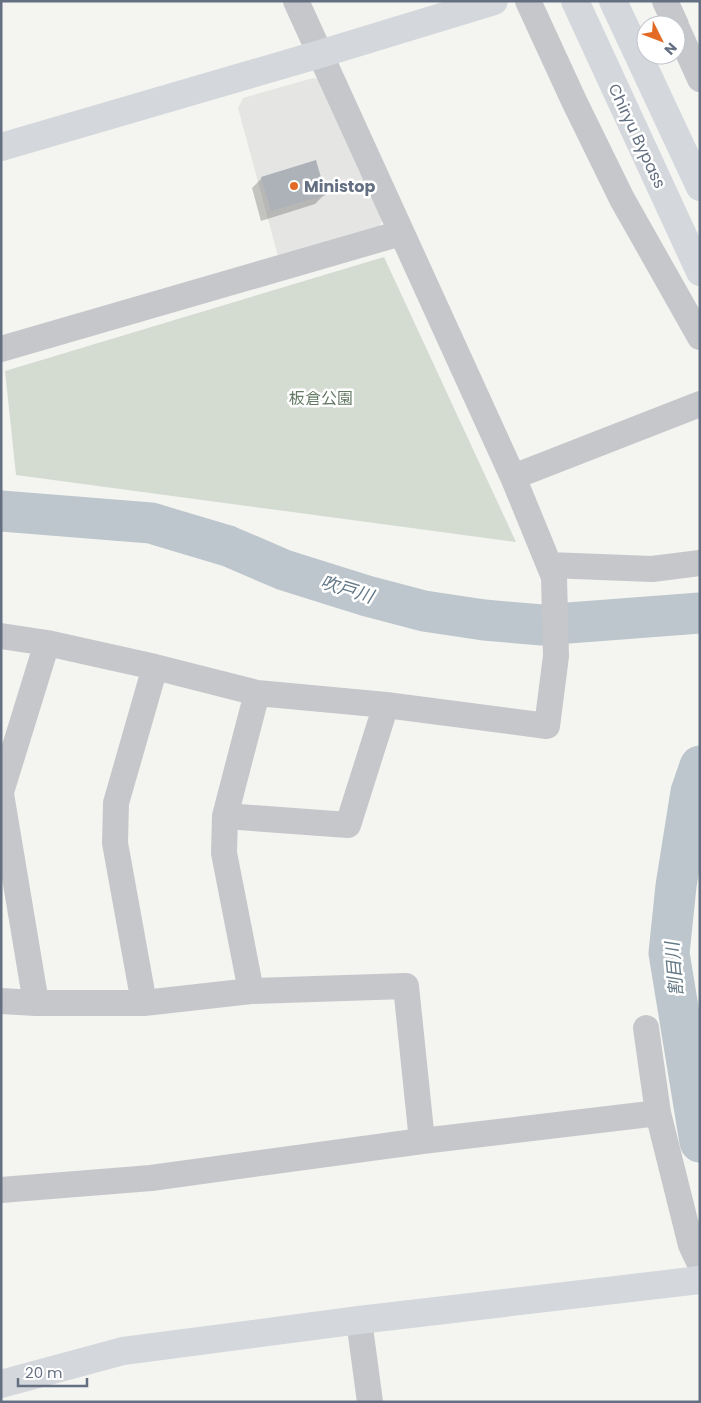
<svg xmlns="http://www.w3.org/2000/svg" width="701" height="1403" font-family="Poppins,'Noto Sans JP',sans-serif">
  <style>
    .built { fill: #e5e6e4 }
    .green { fill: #d4dcd2 }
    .shadow { fill: #0003 }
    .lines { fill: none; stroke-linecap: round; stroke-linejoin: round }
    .river { stroke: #bdc6cc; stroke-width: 41 }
    .building { fill: #adb2b9 }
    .street { stroke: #c5c7cb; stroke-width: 26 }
    .secondary { stroke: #d4d7dc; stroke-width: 28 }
    .highway { stroke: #d4d7dc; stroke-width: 28 }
    .poi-dot { fill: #e26a24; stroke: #fff; stroke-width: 2 }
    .labels { text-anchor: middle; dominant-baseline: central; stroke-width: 5; stroke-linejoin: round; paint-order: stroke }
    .street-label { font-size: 16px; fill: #647082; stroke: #fff }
    .poi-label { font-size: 16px; font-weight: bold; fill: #647082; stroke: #fff; text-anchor: start }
    .park-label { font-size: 16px; fill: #647963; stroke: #fff }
    .water-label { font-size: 18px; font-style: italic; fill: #647986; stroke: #fff }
  </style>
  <rect width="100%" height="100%" fill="#f4f5f1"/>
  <!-- built -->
  <path class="built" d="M313,78L320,80L383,218L378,230L279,260L238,108L243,98Z"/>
  <!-- green -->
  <path class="green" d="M384,257L516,542L16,475L5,371Z"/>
  <!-- shadow -->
  <path class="shadow" d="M262,178L325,194L315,204L261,221L252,188Z"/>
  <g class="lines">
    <!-- river -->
    <path class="river" d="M1,511L151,523L228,546L284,570L367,596L424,611L484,620L542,625L700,613
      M700,766L691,792L676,886L669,953L700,1142"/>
  </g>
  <!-- building -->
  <path class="building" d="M316,160L326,195L271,211L261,177Z"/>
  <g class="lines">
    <!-- street -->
    <path class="street" d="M528,1L574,101L622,199L700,337
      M665,1L676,25
      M676,26L700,79
      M1,349L401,233
      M513,477L700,404
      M549,565L652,569L700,563
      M1,636L47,643L155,667L257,693L386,705L547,726L556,656L554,577L513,477L296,1
      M1,792L47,643
      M1,794L36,1003
      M225,816L348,825L386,705
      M251,991L224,853L225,816L257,693
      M1,1001L36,1003H144L251,991L406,986L422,1141
      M144,1003L115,843L116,803L155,667
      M646,1028L658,1113L691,1245L700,1264
      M1,1190L151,1178L422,1141L658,1113
      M359,1320L370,1402"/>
    <!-- secondary -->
    <path class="secondary" d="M1,147L320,54L494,1
      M1,1384L123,1351L359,1320L700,1280"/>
    <!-- highway -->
    <path class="highway" d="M575,1L700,272
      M613,1L700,187"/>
  </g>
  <!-- markers -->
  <circle class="poi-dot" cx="294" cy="186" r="5"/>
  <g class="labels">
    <!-- street labels -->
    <g class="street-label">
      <text transform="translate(637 136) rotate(65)">Chiryu Bypass</text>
    </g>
    <!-- poi labels -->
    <g class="poi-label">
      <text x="304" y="186">Ministop</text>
    </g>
    <!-- park labels -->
    <g class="park-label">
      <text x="321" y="398">板倉公園</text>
    </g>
    <!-- water labels -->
    <g class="water-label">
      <text transform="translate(347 589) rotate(17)">吹戸川</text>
      <text transform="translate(674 969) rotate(-95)">割目川</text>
    </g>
  </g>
  <!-- border -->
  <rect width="701" height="1403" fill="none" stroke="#647082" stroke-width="5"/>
  <!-- north arrow -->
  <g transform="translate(661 40) rotate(132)"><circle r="24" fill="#ffffff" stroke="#c1c6cd"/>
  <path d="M0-4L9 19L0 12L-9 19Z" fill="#e26a24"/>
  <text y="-8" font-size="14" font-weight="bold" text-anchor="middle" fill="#647082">N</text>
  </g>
  <!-- scale -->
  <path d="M18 1378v8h69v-8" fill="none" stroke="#647082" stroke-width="2.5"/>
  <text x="25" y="1378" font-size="15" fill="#647082" stroke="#ffffff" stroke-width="4" paint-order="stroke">20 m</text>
</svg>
